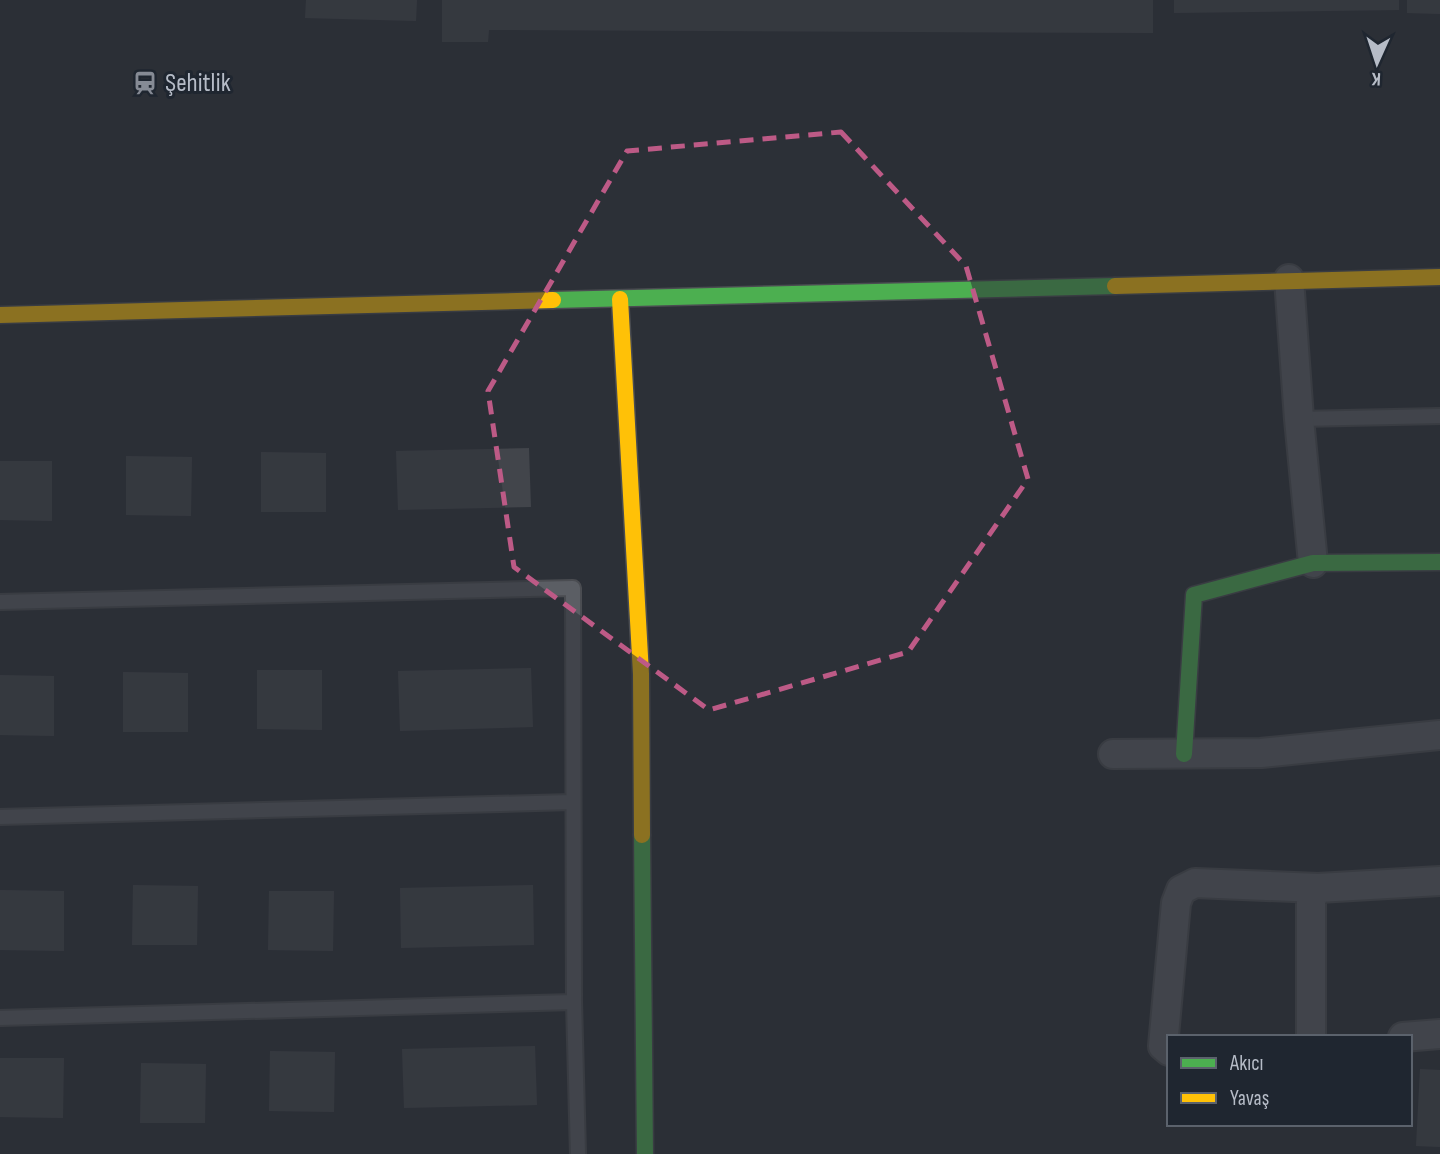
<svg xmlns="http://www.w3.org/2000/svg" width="1440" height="1154" font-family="'Sofia Sans Condensed',sans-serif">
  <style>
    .building { fill: #42454b }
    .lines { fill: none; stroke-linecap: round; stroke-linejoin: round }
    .lane-casing { stroke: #4a4c51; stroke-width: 18 }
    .street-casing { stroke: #4a4c51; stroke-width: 32 }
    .fast-casing { stroke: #4a4c51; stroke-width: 19 }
    .slow-casing { stroke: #4a4c51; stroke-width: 19 }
    .lane { stroke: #5b5e64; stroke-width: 14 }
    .street { stroke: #5b5e64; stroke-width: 28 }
    .fast { stroke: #4caf50; stroke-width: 16 }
    .slow { stroke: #ffc107; stroke-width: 16 }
    .marked { fill: none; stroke: #bd5a86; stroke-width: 5; stroke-dasharray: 14 9; stroke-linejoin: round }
    .labels { text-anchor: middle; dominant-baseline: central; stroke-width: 6; stroke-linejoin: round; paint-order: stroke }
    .poi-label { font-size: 26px; fill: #b6bcc7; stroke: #1f2630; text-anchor: start }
  </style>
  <rect width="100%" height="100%" fill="#2c3037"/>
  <!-- building -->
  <path class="building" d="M306,0H417L416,21L305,18Z
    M442,0H1153V33L489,30L488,42H442Z
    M1174,0H1399V10L1174,13Z
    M1407,0H1440V14L1407,13Z
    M529,448L531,507L398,510L396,451Z
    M261,452L326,453V512H261Z
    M126,456L192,457L191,516L126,515Z
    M0,461H52V521L0,520Z
    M531,668L533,727L400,731L398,671Z
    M257,670H322V730L257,729Z
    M123,672L188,673V732H123Z
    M0,675L54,676V736L0,735Z
    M133,885L198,886L197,945H132Z
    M533,885L534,945L401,948L400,888Z
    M0,890L64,891V951L0,950Z
    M269,891H334L333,951L268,950Z
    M535,1046L537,1105L404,1108L402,1049Z
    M270,1051L335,1052L334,1112L269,1111Z
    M0,1058H64L63,1118L0,1117Z
    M141,1063L206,1064L205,1123H140Z
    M1420,1069L1440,1070V1147L1416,1146Z"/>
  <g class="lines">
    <!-- lane casing -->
    <g class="lane-casing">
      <path id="lane" d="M1299,419L1440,416
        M0,602L573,588L574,1002L578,1154
        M0,817L572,802
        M0,1018L574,1002"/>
    </g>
    <!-- street casing -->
    <g class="street-casing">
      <path id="street" d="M1289,279L1299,419L1313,563
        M1113,754L1261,753L1440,735
        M1311,1037V899L1318,888L1440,881
        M1403,1037L1440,1034
        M1169,1051L1163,1046L1176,903L1181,890L1195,883L1318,888"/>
    </g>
    <!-- fast casing -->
    <g class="fast-casing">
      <path id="fast" d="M553,300L1115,286
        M1184,754L1194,595L1313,563L1440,562
        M642,835L645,1154"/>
    </g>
    <!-- slow casing -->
    <g class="slow-casing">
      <path id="slow" d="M1115,286L1440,277
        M620,299L641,674L642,835
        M0,315L553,300"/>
    </g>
    <!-- lane -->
    <use href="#lane" class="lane"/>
    <!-- street -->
    <use href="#street" class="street"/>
    <!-- fast -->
    <use href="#fast" class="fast"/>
    <!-- slow -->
    <use href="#slow" class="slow"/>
  </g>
  <!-- marked area -->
  <path d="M0 0H1440V1154H0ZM841,132L966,266L1028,479L908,652L709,710L514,567L488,391L627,151Z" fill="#2c3037" fill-opacity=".55" fill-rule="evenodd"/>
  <path class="marked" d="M841,132L966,266L1028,479L908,652L709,710L514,567L488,391L627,151Z"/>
  <!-- icons -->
  <defs>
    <g id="station-bare" transform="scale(1.89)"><path d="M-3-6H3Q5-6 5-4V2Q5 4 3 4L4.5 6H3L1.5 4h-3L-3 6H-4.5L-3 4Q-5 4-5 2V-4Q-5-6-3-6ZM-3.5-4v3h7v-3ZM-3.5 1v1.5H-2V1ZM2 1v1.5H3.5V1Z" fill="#868b95" stroke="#1f2630" stroke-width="2.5" paint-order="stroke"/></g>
  </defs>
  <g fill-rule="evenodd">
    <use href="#station-bare" x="145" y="83"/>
  </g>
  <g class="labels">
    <!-- poi labels -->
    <g class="poi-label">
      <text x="165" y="83">Şehitlik</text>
    </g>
  </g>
  <!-- legend -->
  <rect x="1167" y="1035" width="245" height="91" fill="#1f2630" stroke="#5b626c" stroke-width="2"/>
  <rect x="1181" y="1058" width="35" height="10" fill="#4caf50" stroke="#5b626c" stroke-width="2"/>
  <text x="1230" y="1070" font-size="21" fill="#b6bcc7">Akıcı</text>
  <rect x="1181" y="1093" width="35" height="10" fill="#ffc107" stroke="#5b626c" stroke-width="2"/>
  <text x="1230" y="1105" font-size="21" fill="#b6bcc7">Yavaş</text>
  <!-- north arrow -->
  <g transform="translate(1377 63) rotate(183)" stroke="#1f2630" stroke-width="5" paint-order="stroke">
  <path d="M0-5L12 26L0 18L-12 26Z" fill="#b6bcc7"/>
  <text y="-10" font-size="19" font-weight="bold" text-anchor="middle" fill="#b6bcc7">K</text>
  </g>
</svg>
